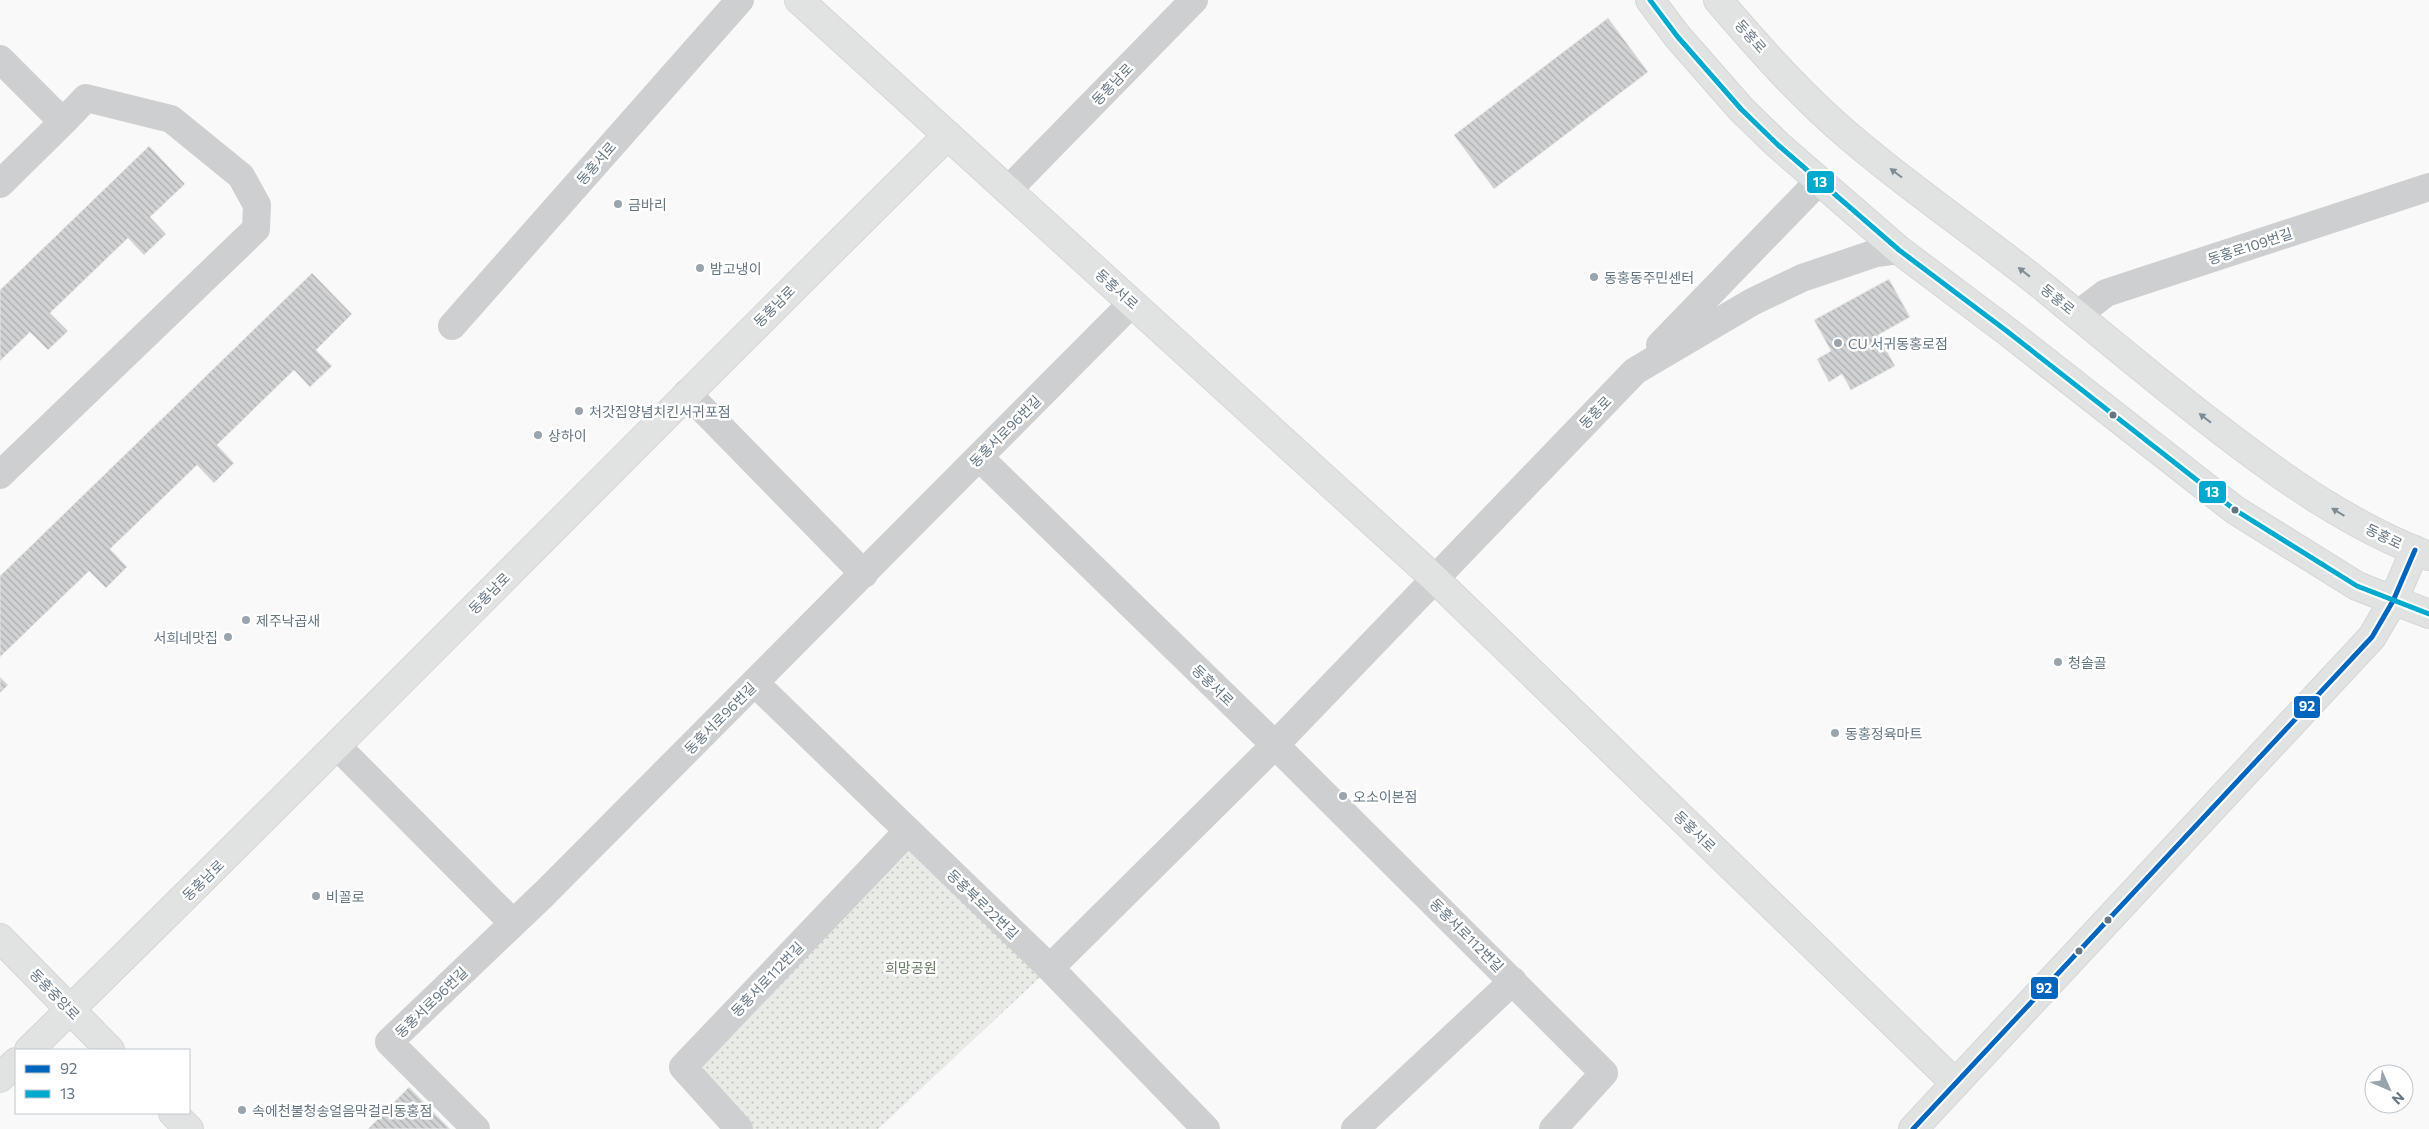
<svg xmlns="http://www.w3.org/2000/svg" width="2429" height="1129" font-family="Commissioner,'Noto Sans KR',sans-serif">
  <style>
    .park { fill: url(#park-dots) }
    .building { fill: url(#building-back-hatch); stroke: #e8e8e8 }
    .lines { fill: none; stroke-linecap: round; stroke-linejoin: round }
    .secondary-casing { stroke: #d5d6d7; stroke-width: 30 }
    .street { stroke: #cecfd0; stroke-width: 28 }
    .secondary { stroke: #e1e2e2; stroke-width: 28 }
    .bus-1-casing { stroke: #fff; stroke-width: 9 }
    .bus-2-casing { stroke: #fff; stroke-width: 9 }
    .bus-1 { stroke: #0065bd; stroke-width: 5 }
    .bus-2 { stroke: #00a9ce; stroke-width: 5 }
    .oneway { fill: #7e8c96 }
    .poi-dot { fill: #99a4ac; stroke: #fff; stroke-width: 2 }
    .bus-dot { fill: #657683; stroke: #fff; stroke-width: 2 }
    .labels { text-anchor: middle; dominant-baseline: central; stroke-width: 5; stroke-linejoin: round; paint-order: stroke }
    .street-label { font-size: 14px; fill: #657683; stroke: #fff }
    .poi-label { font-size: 14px; fill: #657683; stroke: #fff; text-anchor: start }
    .park-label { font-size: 14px; fill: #687a64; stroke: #fff }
    .line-badge { stroke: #fff; stroke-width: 2 }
    .badge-label { font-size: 14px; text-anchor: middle; font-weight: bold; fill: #fff }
  </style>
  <defs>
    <pattern id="park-dots" width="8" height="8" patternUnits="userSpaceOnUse" patternTransform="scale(1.25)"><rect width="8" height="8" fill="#e8ebe6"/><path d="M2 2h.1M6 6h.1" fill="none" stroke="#c0c3c0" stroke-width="1.8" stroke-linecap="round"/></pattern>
    <pattern id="building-back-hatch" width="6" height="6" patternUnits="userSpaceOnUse" patternTransform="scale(1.25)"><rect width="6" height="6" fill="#d0d2d3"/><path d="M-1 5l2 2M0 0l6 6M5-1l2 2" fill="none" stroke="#acafb1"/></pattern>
  </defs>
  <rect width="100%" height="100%" fill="#f9f9f9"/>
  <!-- park -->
  <path class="park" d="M908,831L1050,968L878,1129H739L683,1067Z"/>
  <!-- building -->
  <path class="building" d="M1608,18L1648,72L1494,189L1454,135Z
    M149,146L185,184L150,217L166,234L144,255L128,238L50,313L68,331L48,350L30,332L0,361V290Z
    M312,273L352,314L316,350L332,366L310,387L294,370L217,445L234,463L214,483L197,465L110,549L127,567L106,588L89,571L0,657V576Z
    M1889,279L1910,317L1878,335L1895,366L1851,390L1842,374L1829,382L1817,359L1831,351L1814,320Z
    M0,677L8,685L0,693Z
    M409,1087L450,1129H368Z"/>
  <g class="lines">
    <!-- secondary casing -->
    <g class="secondary-casing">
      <path id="secondary" d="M799,0L1434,578L1955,1083
        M1650,0L1677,36L1741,109L1778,145L1899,250L2008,332L2235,510L2357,586L2429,614
        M1718,0C1759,48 1802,97 1851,138C1913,191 1982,237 2046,289C2103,336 2160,384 2219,429C2284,479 2352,527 2429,556
        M0,938L110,1050
        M29,1050C338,748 640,439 948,135
        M0,1078L16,1062
        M173,1113L189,1129
        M1913,1129L2372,637L2393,601L2415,550"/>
    </g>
    <!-- street -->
    <path class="street" d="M0,59L63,122L86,98L171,119L241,176L257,205L256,229L0,475
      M0,184L63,122
      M1008,190L1194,0
      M2077,315L2106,293L2429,187
      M452,326L740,0
      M1660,345L1819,181
      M687,393L864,574
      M980,458L1275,745L1635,371L1752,302L1802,278L1876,253L1899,250
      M755,683L1050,968L1206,1129
      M338,747L513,923
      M1050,968L1275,745L1604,1073L1553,1129
      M476,1129L389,1042L544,894L1132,303
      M739,1129L683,1067L908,831
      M1355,1129L1513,981"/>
    <!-- secondary -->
    <use href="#secondary" class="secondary"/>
    <!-- bus-1 casing -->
    <g class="bus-1-casing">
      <path id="bus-1" d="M1913,1129L2372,637L2393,601L2415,550"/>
    </g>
    <!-- bus-2 casing -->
    <g class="bus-2-casing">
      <path id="bus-2" d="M1650,0L1677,36L1741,109L1778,145L1899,250L2008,332L2235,510L2357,586L2429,614"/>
    </g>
    <!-- bus-1 -->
    <use href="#bus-1" class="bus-1"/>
    <!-- bus-2 -->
    <use href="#bus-2" class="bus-2"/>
  </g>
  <!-- one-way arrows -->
  <defs><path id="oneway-solid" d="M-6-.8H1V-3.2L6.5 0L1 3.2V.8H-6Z" transform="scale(1.25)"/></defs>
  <g class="oneway">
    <use href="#oneway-solid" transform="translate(1896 173) rotate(-143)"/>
    <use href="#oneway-solid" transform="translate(2024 272) rotate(-142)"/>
    <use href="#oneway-solid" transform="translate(2205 418) rotate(-142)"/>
    <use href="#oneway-solid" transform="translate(2338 512) rotate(-149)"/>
  </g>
  <!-- markers -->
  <g class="poi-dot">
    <circle cx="618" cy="204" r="5"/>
    <circle cx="700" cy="268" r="5"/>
    <circle cx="1594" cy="277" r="5"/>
    <circle cx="1838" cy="343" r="5"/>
    <circle cx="579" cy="411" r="5"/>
    <circle cx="538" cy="435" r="5"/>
    <circle cx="246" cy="620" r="5"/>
    <circle cx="228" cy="637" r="5"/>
    <circle cx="2058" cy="662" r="5"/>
    <circle cx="1835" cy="733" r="5"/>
    <circle cx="1343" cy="796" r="5"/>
    <circle cx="316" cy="896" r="5"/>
    <circle cx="242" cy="1110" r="5"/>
  </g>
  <g class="bus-dot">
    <circle cx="2113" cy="415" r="4.5"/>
    <circle cx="2235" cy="510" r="4.5"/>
    <circle cx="2108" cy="920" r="4.5"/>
    <circle cx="2079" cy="951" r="4.5"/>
  </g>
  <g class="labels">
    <!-- street labels -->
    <g class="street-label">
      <text transform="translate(1751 36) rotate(48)">동홍로</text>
      <text transform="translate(1112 84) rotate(-46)">동홍남로</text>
      <text transform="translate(596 163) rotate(-49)">동홍서로</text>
      <text transform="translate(2250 246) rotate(-18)">동홍로109번길</text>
      <text transform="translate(1117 289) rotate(42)">동홍서로</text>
      <text transform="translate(2058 299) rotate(39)">동홍로</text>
      <text transform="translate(774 306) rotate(-45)">동홍남로</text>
      <text transform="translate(1595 412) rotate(-46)">동홍로</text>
      <text transform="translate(1005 431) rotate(-45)">동홍서로96번길</text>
      <text transform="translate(2384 536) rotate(26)">동홍로</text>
      <text transform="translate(489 593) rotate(-45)">동홍남로</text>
      <text transform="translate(1213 685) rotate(44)">동홍서로</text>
      <text transform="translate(720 718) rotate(-45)">동홍서로96번길</text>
      <text transform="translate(1695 831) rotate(44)">동홍서로</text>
      <text transform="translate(203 880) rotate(-44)">동홍남로</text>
      <text transform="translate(983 904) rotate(44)">동홍북로22번길</text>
      <text transform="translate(1467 935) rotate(45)">동홍서로112번길</text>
      <text transform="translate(767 979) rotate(-46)">동홍서로112번길</text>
      <text transform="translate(55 994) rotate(46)">동홍중앙로</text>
      <text transform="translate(431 1002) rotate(-44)">동홍서로96번길</text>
    </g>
    <!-- poi labels -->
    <g class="poi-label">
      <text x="628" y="204">금바리</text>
      <text x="710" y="268">밤고냉이</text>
      <text x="1604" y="277">동홍동주민센터</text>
      <text x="1848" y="343">CU 서귀동홍로점</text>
      <text x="589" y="411">처갓집양념치킨서귀포점</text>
      <text x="548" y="435">상하이</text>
      <text x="256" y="620">제주낙곱새</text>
      <text x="218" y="637" text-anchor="end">서희네맛집</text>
      <text x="2068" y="662">청솔골</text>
      <text x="1845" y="733">동홍정육마트</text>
      <text x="1353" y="796">오소이본점</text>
      <text x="326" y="896">비꼴로</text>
      <text x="252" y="1110">속에천불청송얼음막걸리동홍점</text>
    </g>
    <!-- park labels -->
    <g class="park-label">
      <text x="911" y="967">희망공원</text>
    </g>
  </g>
  <g class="line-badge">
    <rect x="1806" y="170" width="29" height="24" rx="5" fill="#00a9ce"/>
    <rect x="2198" y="480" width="29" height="24" rx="5" fill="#00a9ce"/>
    <rect x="2293" y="695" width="28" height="24" rx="5" fill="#0065bd"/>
    <rect x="2030" y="976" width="29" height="24" rx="5" fill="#0065bd"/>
  </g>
  <g class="badge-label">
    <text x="1820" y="187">13</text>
    <text x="2212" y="497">13</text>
    <text x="2307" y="711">92</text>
    <text x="2044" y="993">92</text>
  </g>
  <!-- legend -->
  <rect x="15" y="1049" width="175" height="65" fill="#ffffff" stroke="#c1c8cd"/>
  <rect x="25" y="1065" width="25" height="8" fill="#0065bd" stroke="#c1c8cd"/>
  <text x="60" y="1074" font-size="15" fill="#657683">92</text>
  <rect x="25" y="1090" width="25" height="8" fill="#00a9ce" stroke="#c1c8cd"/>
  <text x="60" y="1099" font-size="15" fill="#657683">13</text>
  <!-- north arrow -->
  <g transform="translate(2389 1089) rotate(135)"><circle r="24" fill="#ffffff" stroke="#c1c8cd"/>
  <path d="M0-4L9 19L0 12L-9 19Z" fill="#99a4ac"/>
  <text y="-8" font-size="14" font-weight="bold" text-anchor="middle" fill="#657683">N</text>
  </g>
</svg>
